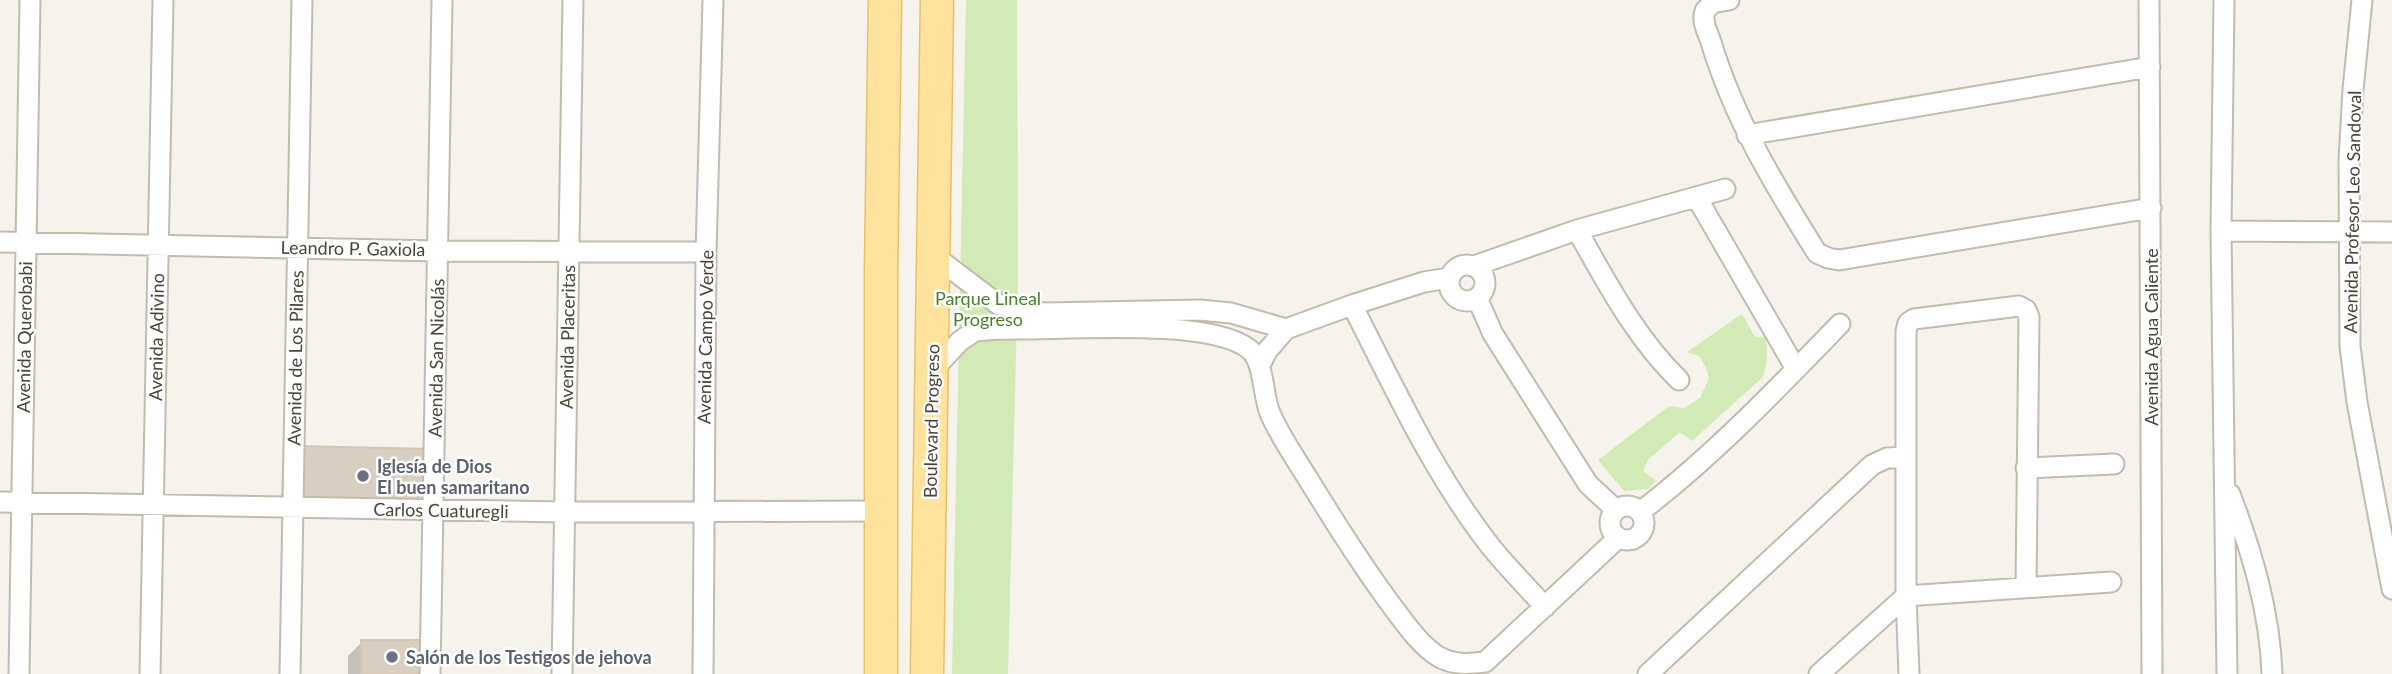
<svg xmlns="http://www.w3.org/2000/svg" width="2392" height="674" font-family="Lato,sans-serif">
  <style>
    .green { fill: #d2eab5 }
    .shadow { fill: #0003 }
    .building { fill: #d8cfc1; stroke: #d3c7b4; stroke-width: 2 }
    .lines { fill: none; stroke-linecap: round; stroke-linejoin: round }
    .minor-casing { stroke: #c2bbae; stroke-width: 23 }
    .primary-casing { stroke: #e6c16a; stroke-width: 35 }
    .minor { stroke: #fff; stroke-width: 19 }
    .primary { stroke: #ffe39c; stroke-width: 32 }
    .worship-dot { fill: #6b7280; stroke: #fff; stroke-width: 2.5 }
    .labels { text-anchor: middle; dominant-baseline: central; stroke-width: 5; stroke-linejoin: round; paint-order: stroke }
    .street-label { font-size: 18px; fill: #4b4439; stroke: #fff }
    .park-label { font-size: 18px; fill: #4a7f2a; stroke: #fff }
    .worship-label { font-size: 18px; font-weight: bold; fill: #5b616d; stroke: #fff; text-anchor: start }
  </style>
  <rect width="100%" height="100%" fill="#f6f3ec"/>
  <!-- green -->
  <path class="green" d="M966,0H1017L1018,276L1008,674H952Z
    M1742,314L1755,337H1765C1769,352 1767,363 1763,377L1692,441L1680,432L1648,460L1643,471L1656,481L1648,489L1624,491L1598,460L1669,406L1684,408L1700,398L1709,378L1706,368L1699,356L1687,352Z"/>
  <!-- shadow -->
  <path class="shadow" d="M296,448L415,519L281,517L282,462Z
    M362,642L421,674H348V656Z"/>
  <!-- building -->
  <path class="building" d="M295,446L431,449L430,505L295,503Z
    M361,640H423V674H361Z"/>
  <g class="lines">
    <!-- minor casing -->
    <g class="minor-casing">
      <path id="minor" d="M1729,0L1712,3C1711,4 1706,10 1705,11C1701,21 1708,33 1711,42C1734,119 1775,186 1817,253L1828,258L1839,260L2151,208
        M2149,0L2152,674
        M2224,0L2221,231L2227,674
        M2362,0L2353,90L2349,160L2350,346L2357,402L2392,589
        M1747,135L2150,67
        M1697,198L1796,369
        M1577,230C1607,283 1635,337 1679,380
        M2221,231L2392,232
        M0,242L438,251L706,252
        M933,255L999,305L1012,310L1045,313L1200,310L1231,313L1286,329
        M1449 283a18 18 0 1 1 36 0a18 18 0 1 1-36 0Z
        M1474,266L1577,230L1725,189
        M1477,298L1493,334L1588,484L1616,510
        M1352,305C1394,387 1433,473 1491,547C1508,568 1527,587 1545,607
        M1260,365L1267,351L1286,329L1352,305L1424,282L1449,278
        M932,371L960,341L975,331L997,329C1054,331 1207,316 1249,349C1265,362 1262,394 1270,413C1280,437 1296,459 1310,482C1337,526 1364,569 1395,610C1408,627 1421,646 1439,657C1454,665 1468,664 1485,662L1618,538
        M2026,468L2114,464
        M2230,494C2252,552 2270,612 2272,674
        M0,502L564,512L882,511
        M1610 523a17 17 0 1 1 34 0a17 17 0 1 1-34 0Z
        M1640,512C1713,456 1776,390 1840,324
        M19,674L30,0
        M150,674L163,0
        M290,674L302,0
        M430,674L442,0
        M562,674L573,0
        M703,674L706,252L713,0
        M1648,674L1872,465L1887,458L1906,457
        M1819,674L1906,596L2111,582
        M1909,674L1906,596V331L1908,323L1914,319L2019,306L2026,310L2029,317L2026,587"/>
    </g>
    <!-- primary casing -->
    <g class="primary-casing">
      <path id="primary" d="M881,674V275L885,0
        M927,674L937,0"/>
    </g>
    <!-- minor -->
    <use href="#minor" class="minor"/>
    <!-- primary -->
    <use href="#primary" class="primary"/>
  </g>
  <!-- markers -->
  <g class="worship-dot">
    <circle cx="363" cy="476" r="7"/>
    <circle cx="392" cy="657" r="7"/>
  </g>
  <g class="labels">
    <!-- street labels -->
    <g class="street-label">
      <text transform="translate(2352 212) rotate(-89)">Avenida Profesor Leo Sandoval</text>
      <text transform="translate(353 248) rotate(1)">Leandro P. Gaxiola</text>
      <text transform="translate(24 337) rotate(-89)">Avenida Querobabi</text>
      <text transform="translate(156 337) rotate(-89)">Avenida Adivino</text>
      <text transform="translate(567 337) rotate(-89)">Avenida Placeritas</text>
      <text transform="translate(705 337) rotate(-89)">Avenida Campo Verde</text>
      <text transform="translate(2151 337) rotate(-90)">Avenida Agua Caliente</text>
      <text transform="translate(295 358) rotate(-89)">Avenida de Los Pilares</text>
      <text transform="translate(436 358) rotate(-89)">Avenida San Nicolás</text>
      <text transform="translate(931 421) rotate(-89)">Boulevard Progreso</text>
      <text transform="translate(441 510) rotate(1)">Carlos Cuaturegli</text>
    </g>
    <!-- park labels -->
    <g class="park-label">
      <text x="988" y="298">Parque Lineal<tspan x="988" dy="21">Progreso</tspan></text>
    </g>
    <!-- worship labels -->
    <g class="worship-label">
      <text x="377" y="466">Iglesía de Dios<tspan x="377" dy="21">El buen samaritano</tspan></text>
      <text x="406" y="657">Salón de los Testigos de jehova</text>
    </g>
  </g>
</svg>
